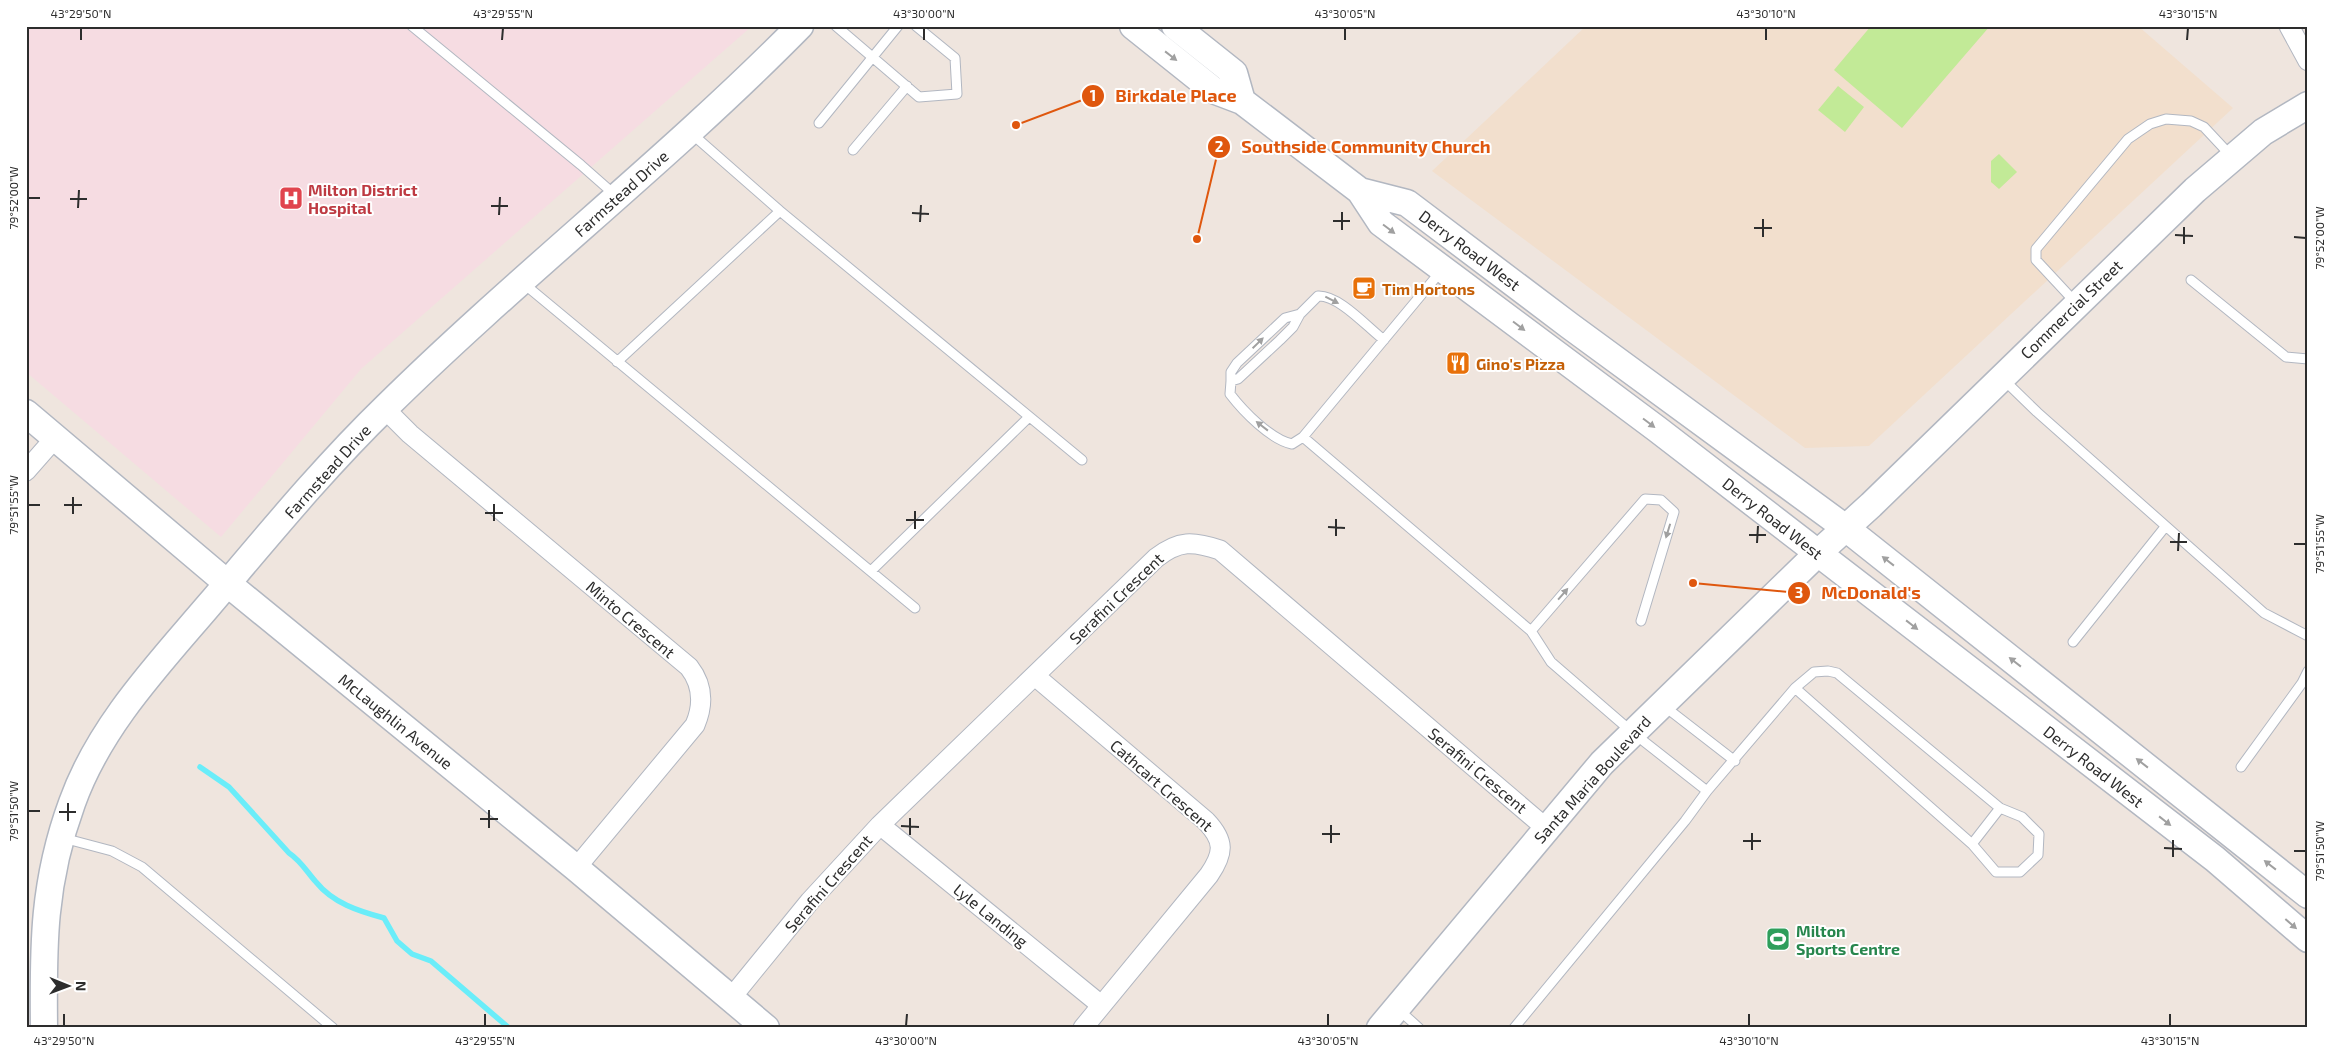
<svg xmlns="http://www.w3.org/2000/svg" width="2334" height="1054" font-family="'Exo 2',sans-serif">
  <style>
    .education { fill: #f2dfcd }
    .medical { fill: #f6dce2 }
    .green { fill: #c2ea97 }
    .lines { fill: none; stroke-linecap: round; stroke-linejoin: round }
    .stream { stroke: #6aedf9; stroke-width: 5.5 }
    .lane-casing { stroke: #b2b7c1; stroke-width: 11 }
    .street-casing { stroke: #b2b7c1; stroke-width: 21 }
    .secondary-casing { stroke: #b2b7c1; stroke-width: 29 }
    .lane { stroke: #fff; stroke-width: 9 }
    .street { stroke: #fff; stroke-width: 19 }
    .secondary { stroke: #fff; stroke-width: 26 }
    .oneway { fill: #a0a0a0 }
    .ticks { fill: none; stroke: #2d2d2d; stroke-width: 2 }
    .labels { text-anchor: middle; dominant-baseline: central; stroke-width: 4; stroke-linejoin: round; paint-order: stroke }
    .health-label { font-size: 16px; font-weight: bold; fill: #be3a42; stroke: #fff; text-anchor: start }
    .street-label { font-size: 16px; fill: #2d2d2d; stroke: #fff }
    .food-label { font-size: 16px; font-weight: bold; fill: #c56008; stroke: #fff; text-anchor: start }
    .leisure-label { font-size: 16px; font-weight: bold; fill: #27864d; stroke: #fff; text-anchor: start }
    .leader { fill: none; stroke: #df570e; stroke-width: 2 }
    .callout-dot { fill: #df570e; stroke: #fff; stroke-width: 2 }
    .mark-label { font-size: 15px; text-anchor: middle; font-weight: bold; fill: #fff }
    .callout-label { font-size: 18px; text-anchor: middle; font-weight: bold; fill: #df570e; stroke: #fff; stroke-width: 4; stroke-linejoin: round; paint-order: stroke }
    .neatline { fill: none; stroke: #2d2d2d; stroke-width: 2 }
    .ticks-label { font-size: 12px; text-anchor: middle; fill: #2d2d2d }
  </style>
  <rect width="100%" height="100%" fill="#efe5de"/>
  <!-- education -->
  <path class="education" d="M1586,26H2138L2233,108L1869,446L1805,448L1432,171Z"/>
  <!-- medical -->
  <path class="medical" d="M26,26H752L361,369L221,537L26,372Z"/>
  <!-- green -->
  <path class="green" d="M1871,26H1990L1902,128L1834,70Z
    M1838,86L1864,107L1845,132L1818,110Z
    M1999,154L2017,172L1999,189L1991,182V161Z"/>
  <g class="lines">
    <!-- stream -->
    <path class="stream" d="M200,767L229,787L289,853C301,861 307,872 316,882C333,903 358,911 384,918L397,941L412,954L431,961L509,1028"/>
    <!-- lane casing -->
    <g class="lane-casing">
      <path id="lane" d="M412,26L581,165L615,195
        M836,26L919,97L957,94L955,58L916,26
        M819,123L898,26
        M691,133L780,211L1082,460
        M853,150L907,86
        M1441,271L1303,437L1531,631L1551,662L1632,732L1707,791
        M2191,280L2286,357L2308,359
        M523,283L915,608
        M2076,303L2036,260V249L2128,139L2150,124L2166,119L2191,121L2204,127L2232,157
        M617,362L780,211
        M2003,379L2037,412L2264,613L2308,636
        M1231,381V372L1237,363L1285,318L1300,314
        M1303,437L1292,444C1271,440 1243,411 1230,394L1231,381L1238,379L1280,340L1293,327L1300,314L1318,296C1339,295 1367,327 1384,340
        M871,571L1029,417
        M1531,631L1645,499L1661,500L1674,512L1641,621
        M2073,642L2165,527
        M1664,706L1735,761
        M2241,767L2302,683L2308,671
        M63,838L112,851L142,867L333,1028
        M1972,844L2000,808
        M1399,1010L1419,1028
        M1514,1028L1685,821L1707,791L1795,688L1814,672L1828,671L1837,673L2000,808L2022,817L2039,834L2038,855L2020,872H1996L1972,844L1795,688"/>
    </g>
    <!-- street casing -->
    <g class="street-casing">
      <path id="street" d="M2289,26L2308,61
        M384,408L410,434L689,667C703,685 704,704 695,725L576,868
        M26,471L55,438
        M1035,676L1206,821C1225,841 1224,853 1209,875L1083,1028
        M880,825L1101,1005
        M731,998L810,901L880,825L1156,558C1179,540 1193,541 1220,550L1547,829"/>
    </g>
    <!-- secondary casing -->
    <g class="secondary-casing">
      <path id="secondary" d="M1133,26L1213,90L1242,101L1360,191L1381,223L1657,429L2215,859L2308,939
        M1175,26L1234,73L1242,101
        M1360,191L1407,203L1570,326L1847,529L2308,895
        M26,413L227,583L576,868L766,1028
        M44,1028C43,945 43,882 72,803C99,727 157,666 209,605C266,538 323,468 387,406C520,275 669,159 800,26
        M1380,1028L1602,763L1818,553L1871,505L2195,190L2263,132L2308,105"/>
    </g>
    <!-- lane -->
    <use href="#lane" class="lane"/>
    <!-- street -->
    <use href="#street" class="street"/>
    <!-- secondary -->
    <use href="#secondary" class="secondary"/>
  </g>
  <!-- one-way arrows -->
  <defs><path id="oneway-solid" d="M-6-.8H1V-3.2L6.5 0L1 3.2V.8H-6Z" transform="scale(1.25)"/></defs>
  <g class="oneway">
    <use href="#oneway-solid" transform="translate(1171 56) rotate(38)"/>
    <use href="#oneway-solid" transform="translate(1389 229) rotate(37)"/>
    <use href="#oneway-solid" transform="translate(1332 300) rotate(27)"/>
    <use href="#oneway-solid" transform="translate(1519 326) rotate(37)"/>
    <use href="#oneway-solid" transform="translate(1258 343) rotate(-44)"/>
    <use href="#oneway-solid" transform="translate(1649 423) rotate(37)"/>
    <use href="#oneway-solid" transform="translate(1262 426) rotate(-142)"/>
    <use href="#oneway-solid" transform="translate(1668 531) rotate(107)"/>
    <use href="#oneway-solid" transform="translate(1888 561) rotate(-142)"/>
    <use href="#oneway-solid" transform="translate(1563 594) rotate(-49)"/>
    <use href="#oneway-solid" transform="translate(1912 625) rotate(38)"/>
    <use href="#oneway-solid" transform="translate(2015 662) rotate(-142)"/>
    <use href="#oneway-solid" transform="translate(2142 763) rotate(-142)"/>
    <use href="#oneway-solid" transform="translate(2165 821) rotate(38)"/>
    <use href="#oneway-solid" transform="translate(2270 865) rotate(-142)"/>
    <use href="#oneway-solid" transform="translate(2291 924) rotate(41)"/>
  </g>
  <!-- ticks -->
  <path class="ticks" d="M81,40V28M502,40L503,28M924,40V28M1345,40V28M1766,40V28M2187,40L2188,28M28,198H40M70,199H87M491,206H508M78,208L79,190M912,213L929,214M499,215L500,197M1333,221H1350M920,222L921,205M1754,228H1772M1342,230V212M2175,235L2193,236M1763,237V219M2294,237L2306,238M2184,244V227M28,505H40M64,505H82M485,513H503M73,514V497M906,520H924M494,521V504M1328,527L1345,528M915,529V511M1749,535H1766M1336,536V519M2170,542H2187M1757,543L1758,526M2294,544H2306M2178,551L2179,533M28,811H40M59,812H76M480,819H498M68,821V803M901,826L919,827M489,828V810M1322,834H1340M910,835V818M1743,841H1761M1331,843V825M2164,848L2182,849M1752,850V833M2294,851H2306M2173,857V840M64,1026V1014M485,1026V1014M906,1026L907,1014M1328,1026V1014M1749,1026V1014M2170,1026V1014"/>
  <!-- icons -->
  <defs>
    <g id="hospital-square" transform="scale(1.25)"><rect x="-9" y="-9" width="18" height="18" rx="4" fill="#e0444e" stroke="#fff"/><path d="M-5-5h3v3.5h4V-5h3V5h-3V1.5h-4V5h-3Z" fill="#fff"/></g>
    <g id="cafe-square" transform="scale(1.25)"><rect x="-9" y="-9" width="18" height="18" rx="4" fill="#e8710a" stroke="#fff"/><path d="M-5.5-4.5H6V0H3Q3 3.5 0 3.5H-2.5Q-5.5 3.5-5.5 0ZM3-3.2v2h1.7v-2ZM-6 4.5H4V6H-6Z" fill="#fff"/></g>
    <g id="restaurant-square" transform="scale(1.25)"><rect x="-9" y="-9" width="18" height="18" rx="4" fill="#e8710a" stroke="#fff"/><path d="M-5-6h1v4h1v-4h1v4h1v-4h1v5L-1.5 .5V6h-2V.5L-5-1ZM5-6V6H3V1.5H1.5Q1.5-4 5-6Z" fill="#fff"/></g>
    <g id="stadium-square" transform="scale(1.25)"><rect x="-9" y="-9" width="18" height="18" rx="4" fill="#2e9e5b" stroke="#fff"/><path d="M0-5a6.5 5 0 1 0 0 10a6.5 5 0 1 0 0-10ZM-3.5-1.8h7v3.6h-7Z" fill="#fff"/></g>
  </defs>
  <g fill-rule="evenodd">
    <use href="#hospital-square" x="291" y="198"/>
    <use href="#cafe-square" x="1364" y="288"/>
    <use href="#restaurant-square" x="1458" y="363"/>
    <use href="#stadium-square" x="1778" y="939"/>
  </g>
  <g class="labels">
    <!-- health labels -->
    <g class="health-label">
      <text x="308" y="189">Milton District<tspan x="308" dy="18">Hospital</tspan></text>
    </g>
    <!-- street labels -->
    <g class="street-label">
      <text transform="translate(621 193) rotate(-42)">Farmstead Drive</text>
      <text transform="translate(1470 250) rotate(37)">Derry Road West</text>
      <text transform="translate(2071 309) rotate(-44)">Commercial Street</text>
      <text transform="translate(327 471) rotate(-48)">Farmstead Drive</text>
      <text transform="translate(1773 518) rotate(38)">Derry Road West</text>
      <text transform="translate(1116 598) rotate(-44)">Serafini Crescent</text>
      <text transform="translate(631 619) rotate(40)">Minto Crescent</text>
      <text transform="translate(396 721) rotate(39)">McLaughlin Avenue</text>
      <text transform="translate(2094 766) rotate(38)">Derry Road West</text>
      <text transform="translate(1478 770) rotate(40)">Serafini Crescent</text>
      <text transform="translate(1592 779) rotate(-48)">Santa Maria Boulevard</text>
      <text transform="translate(1162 785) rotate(41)">Cathcart Crescent</text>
      <text transform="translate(828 883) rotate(-49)">Serafini Crescent</text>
      <text transform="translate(991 915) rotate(39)">Lyle Landing</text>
    </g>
    <!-- food labels -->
    <g class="food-label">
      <text x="1382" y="288">Tim Hortons</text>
      <text x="1476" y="363">Gino's Pizza</text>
    </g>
    <!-- leisure labels -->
    <g class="leisure-label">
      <text x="1796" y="930">Milton<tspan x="1796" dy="18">Sports Centre</tspan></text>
    </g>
  </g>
  <!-- callouts -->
  <path class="leader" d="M1016 125L1093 96M1197 239L1219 147M1693 583L1799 593"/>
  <g class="callout-dot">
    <circle cx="1016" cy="125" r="5"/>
    <circle cx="1197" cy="239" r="5"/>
    <circle cx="1693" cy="583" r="5"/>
    <circle cx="1093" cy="96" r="12"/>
    <circle cx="1219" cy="147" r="12"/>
    <circle cx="1799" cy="593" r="12"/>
  </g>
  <g class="mark-label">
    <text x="1093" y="101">1</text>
    <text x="1219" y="152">2</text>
    <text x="1799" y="598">3</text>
  </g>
  <g class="callout-label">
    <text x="1176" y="102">Birkdale Place</text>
    <text x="1366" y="153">Southside Community Church</text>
    <text x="1871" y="599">McDonald's</text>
  </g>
  <!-- border -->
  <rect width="2334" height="1054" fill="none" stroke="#ffffff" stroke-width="55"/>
  <!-- north arrow -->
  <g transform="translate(68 986) rotate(91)" stroke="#ffffff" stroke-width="4" paint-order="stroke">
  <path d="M0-4L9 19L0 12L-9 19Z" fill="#2d2d2d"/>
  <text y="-8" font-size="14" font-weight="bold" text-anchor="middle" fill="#2d2d2d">N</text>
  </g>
  <rect x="28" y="28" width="2278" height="998" class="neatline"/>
  <g class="ticks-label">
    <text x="81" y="18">43°29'50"N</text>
    <text x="503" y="18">43°29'55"N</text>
    <text x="924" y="18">43°30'00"N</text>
    <text x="1345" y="18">43°30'05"N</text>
    <text x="1766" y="18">43°30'10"N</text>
    <text x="2188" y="18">43°30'15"N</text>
    <text transform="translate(14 198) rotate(-90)" y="4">79°52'00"W</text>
    <text transform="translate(2320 238) rotate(-90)" y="4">79°52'00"W</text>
    <text transform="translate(14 505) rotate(-90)" y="4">79°51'55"W</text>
    <text transform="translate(2320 544) rotate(-90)" y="4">79°51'55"W</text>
    <text transform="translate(14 811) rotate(-90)" y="4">79°51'50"W</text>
    <text transform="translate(2320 851) rotate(-90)" y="4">79°51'50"W</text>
    <text x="64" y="1045">43°29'50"N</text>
    <text x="485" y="1045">43°29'55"N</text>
    <text x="906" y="1045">43°30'00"N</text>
    <text x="1328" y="1045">43°30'05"N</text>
    <text x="1749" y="1045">43°30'10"N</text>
    <text x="2170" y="1045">43°30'15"N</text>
  </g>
</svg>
